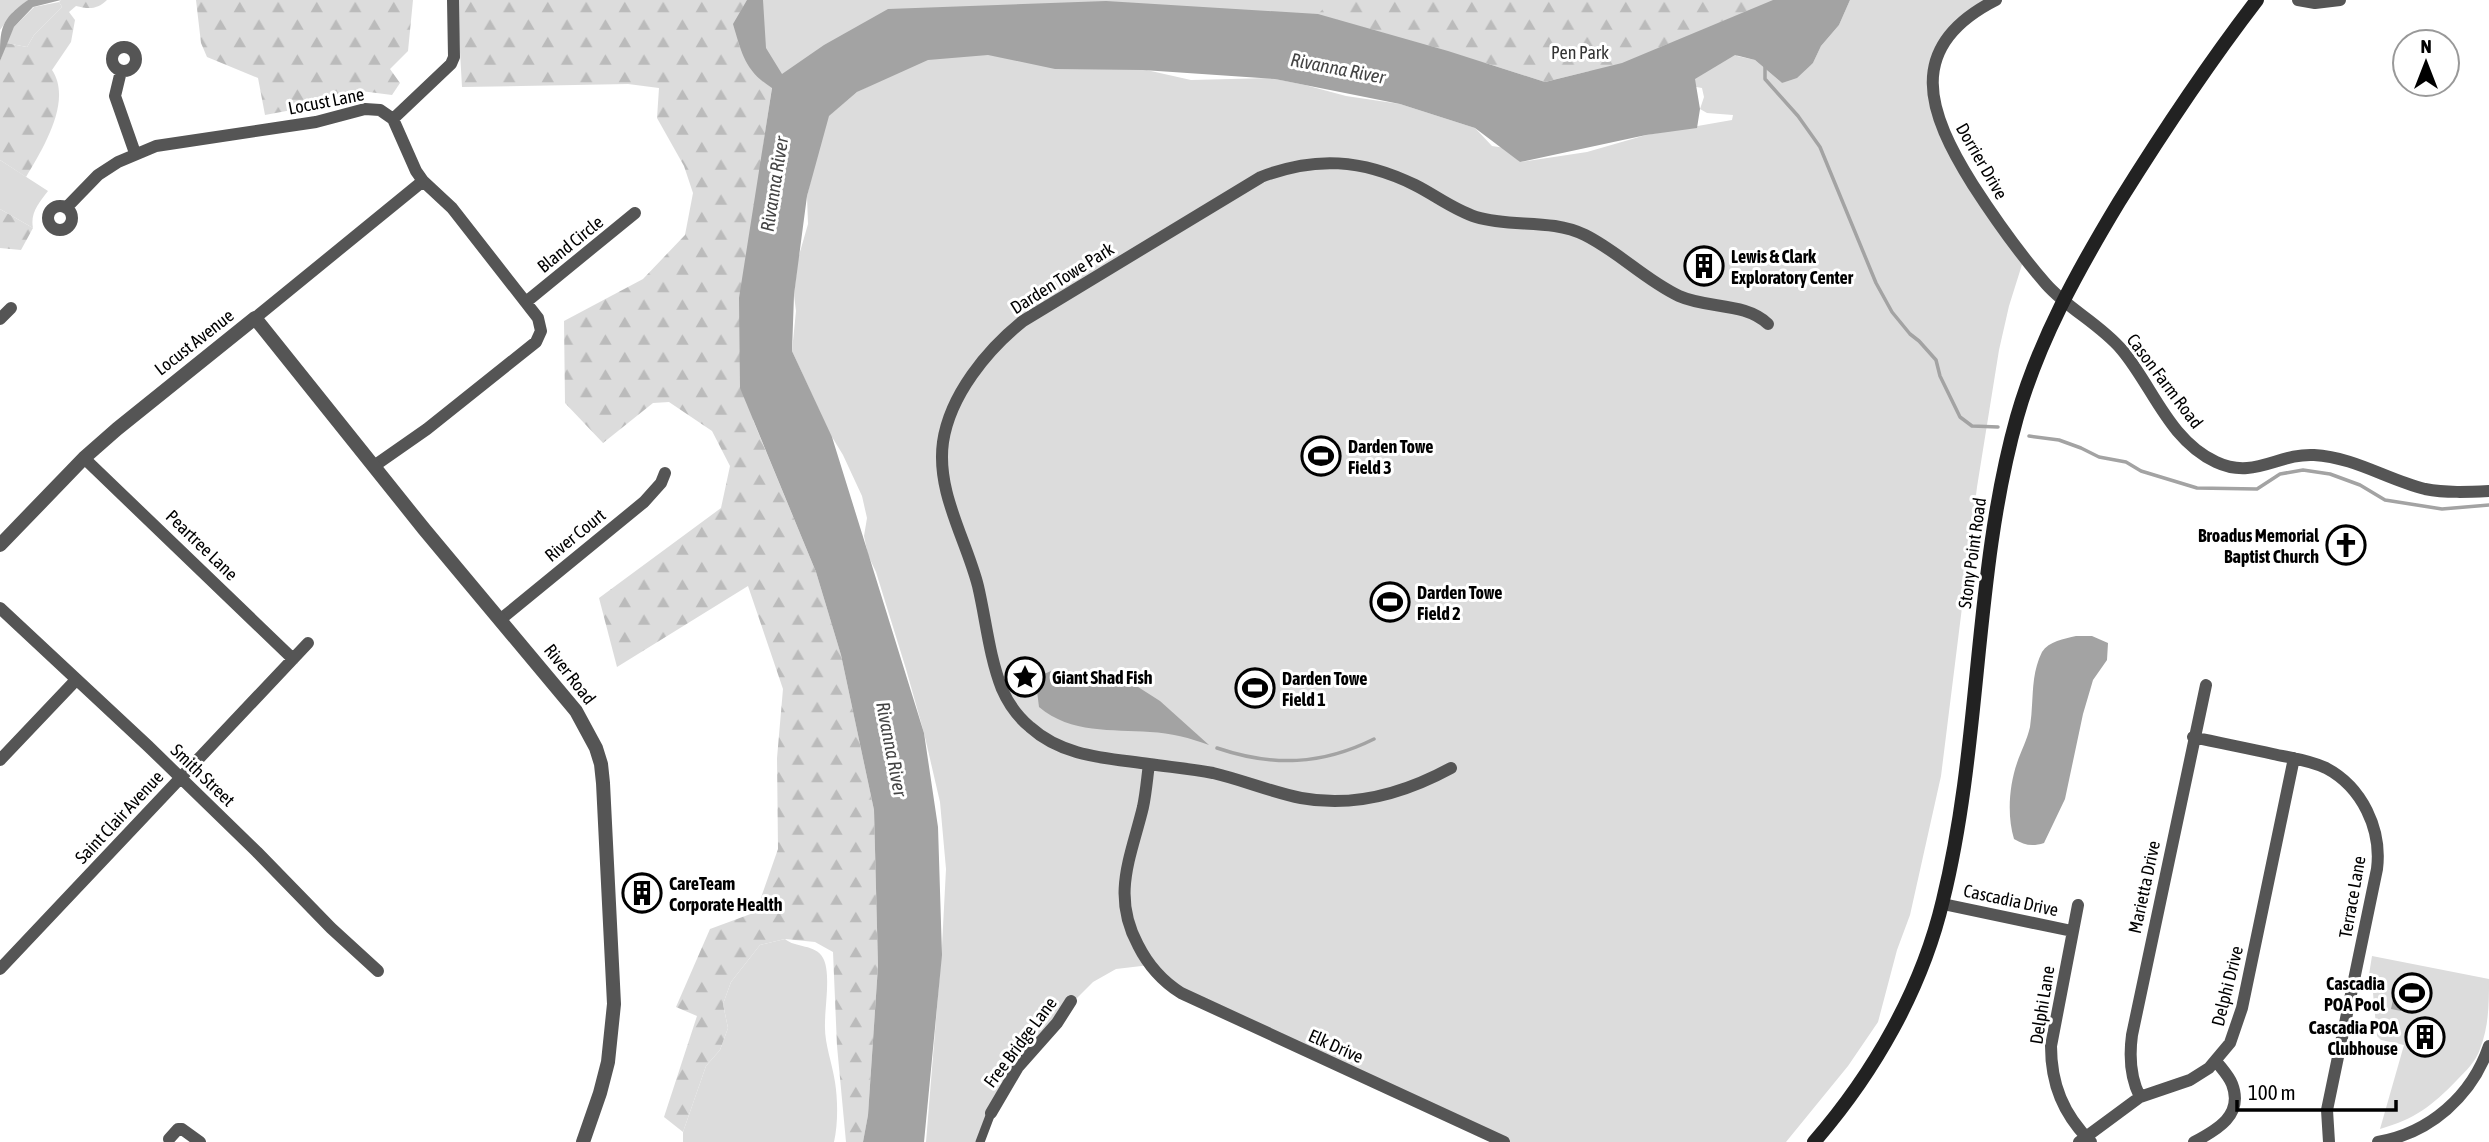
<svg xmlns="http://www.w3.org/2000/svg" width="2489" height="1142" font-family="'Asap Condensed',sans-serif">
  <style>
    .green { fill: #dcdcdc }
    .forest { fill: url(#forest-firs) }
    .water { fill: #a3a3a3 }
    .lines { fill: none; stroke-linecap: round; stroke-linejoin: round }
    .stream { stroke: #a3a3a3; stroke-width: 3.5 }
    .pedestrian { stroke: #555; stroke-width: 9 }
    .minor { stroke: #555; stroke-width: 12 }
    .tertiary { stroke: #555; stroke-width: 14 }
    .secondary { stroke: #222; stroke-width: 14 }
    .labels { text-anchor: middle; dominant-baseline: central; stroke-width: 6; stroke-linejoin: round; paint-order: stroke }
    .park-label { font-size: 18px; fill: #333; stroke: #fff }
    .street-label { font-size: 18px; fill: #000; stroke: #fff }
    .poi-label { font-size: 18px; font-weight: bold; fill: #000; stroke: #fff; text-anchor: start }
    .water-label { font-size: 19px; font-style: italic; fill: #444; stroke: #fff }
  </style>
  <defs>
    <pattern id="forest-firs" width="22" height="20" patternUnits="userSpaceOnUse" patternTransform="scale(1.75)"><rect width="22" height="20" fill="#dcdcdc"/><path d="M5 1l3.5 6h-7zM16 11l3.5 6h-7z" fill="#bbb"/></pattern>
  </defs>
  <rect width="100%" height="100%" fill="#fff"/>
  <!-- green -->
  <path class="green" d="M0,0H28L13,12L0,30Z
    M457,0H1790L1737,56L1755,60L1782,83L1813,63L1821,46L1839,25L1850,0H1997L1966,20L1939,60L1936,85L1945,132L2025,255L2009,306L1999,350L1977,487L1941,776L1910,915L1897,950L1878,1022L1848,1066L1786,1142H1507L1187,998L1150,965L1116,969L1093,982L1074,1001L1012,1079L982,1142H926L942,946L946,869L940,802L924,733L906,669L876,572L868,555L864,536L867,518L862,496L843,455L829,432L792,351L796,311L794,295L798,259L808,224L807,196L825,119L857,92L943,48L1133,67L1191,80L1271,78L1305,85L1346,96L1400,104L1475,128L1492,146L1505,148L1520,162L1587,152L1646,135L1732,120L1733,115L1707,113L1700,109L1704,97L1702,88L1691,86L1695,79L901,18L794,92Z
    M59,2L62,7L34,35L27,47L6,43L14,27L34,7Z
    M0,160L48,191C39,203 30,213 33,228L0,209Z
    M785,939C795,948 816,944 823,958C831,972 825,1006 825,1023C824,1043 832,1062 835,1082C838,1101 838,1124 834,1142H683V1132L706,1066L720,1050L728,1028L723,1004L731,982L760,945Z
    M2372,956L2489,979C2489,1003 2489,1026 2480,1049C2476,1061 2466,1071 2457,1080C2432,1106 2415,1119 2380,1129L2404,1045L2381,1040L2377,1036L2373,993L2367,987Z"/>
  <!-- forest -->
  <path class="forest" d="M61,0H107C97,10 88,9 76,6L69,12L75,20L71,42L52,70C73,101 42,150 26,177L0,160V61L6,43L27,47L34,35L62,7L59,2Z
    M196,0H413L408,51L390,69L400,83L392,95L361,91L313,106L265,115L258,78L207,57L201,43Z
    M457,0H747L733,25C741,52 746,73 772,87L763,147L753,420L816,572L841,655L874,810L878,966L868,1115L863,1142H846L837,1046L833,952L815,942L785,939L760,945L731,982L723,1004L728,1028L720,1050L706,1066L683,1132L664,1117L697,1016L676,1007L710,929L756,912L778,849L777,758L783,689L748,586L617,667L599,598L721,508L730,466L712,431L669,402L653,403L603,443L565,403L564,321L643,279L685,235L693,193L684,166L657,118L659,88L628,84L462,87Z
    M1332,0H1773L1622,63L1545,82L1448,51L1318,14Z
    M0,209L33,228L21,250L0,248Z"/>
  <!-- water -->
  <path class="water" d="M28,0H61L33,7L14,27L0,61C0,28 0,20 28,0Z
    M747,0H763L766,48L782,74L824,45L888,9L1106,1L1318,14L1448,51L1545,82L1622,63L1773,0H1850L1839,25L1821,46L1813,63L1797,78L1782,83L1755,60L1735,55L1695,79L1700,109L1697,128L1646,135L1520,162L1475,128L1400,104L1275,79L1143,70L1055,69L988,55L928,60L857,92L829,116L807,196L794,295L792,351L832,437L924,733L938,827L942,955L924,1142H863L868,1115L878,966L874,810L841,655L816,572L740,388L739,298L772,88C745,71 742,54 733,24Z
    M2076,636H2092L2108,643L2107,660L2093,680L2083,714L2065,799L2044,843C2032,847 2024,845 2014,839C2007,816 2009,786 2017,763C2021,751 2027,740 2030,727C2034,702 2030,676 2042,652C2049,641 2064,639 2076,636Z
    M1062,670L1124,678L1160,701L1209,745C1190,738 1171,733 1150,732C1112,729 1071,734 1039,707L1037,691L1044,674L1051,671Z
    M2397,980L2432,987L2428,1006L2396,1000L2402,1003L2401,1011L2391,1009Z"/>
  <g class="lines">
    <!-- stream -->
    <path class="stream" d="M1765,66V79L1798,116L1820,147L1876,283L1892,312L1910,334L1919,341L1936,360L1940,376L1960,417L1972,426L1998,427
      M2029,436L2059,440L2081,448L2099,457L2126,462L2141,471L2197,488L2257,489L2280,474L2303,470L2330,474L2360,485L2385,500L2442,509L2489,505
      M1217,748C1273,767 1322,765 1374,739"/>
    <!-- pedestrian -->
    <path class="pedestrian" d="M980,1142L991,1113"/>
    <!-- minor -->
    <path class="minor" d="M1996,0C1903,47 1928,113 1973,185C1995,219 2019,253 2046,284C2068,309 2100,324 2122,350C2153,387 2169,440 2216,462C2254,480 2278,453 2314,455C2354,457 2388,480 2425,489C2446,493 2468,492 2489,491
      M2298,0L2315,3L2340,0
      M112 59a12 12 0 1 1 24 0a12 12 0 1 1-24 0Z
      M121,71L115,96L135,153
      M393,119L451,64L454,57L453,0
      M48 218a12 12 0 1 1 24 0a12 12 0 1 1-24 0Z
      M66,208L98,175L118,162L156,146L316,122L365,109L380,110L393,119L416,171L423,181L452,208L538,318L541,331L536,342L427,429L374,466
      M526,302L635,213
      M255,318L423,181
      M0,319L11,308
      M84,458L293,659
      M0,608L148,746L257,852L331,928L378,971
      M501,619L644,502L661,483L665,473
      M2193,737C2220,743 2246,748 2273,754C2291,758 2309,760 2326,768C2362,787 2382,829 2377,869L2327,1110L2329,1142
      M0,760L76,680
      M1149,764C1170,767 1192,769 1213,773C1243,780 1271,792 1301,798C1354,808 1405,793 1451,768
      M1943,904L2072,931
      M2078,905L2051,1046C2051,1084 2063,1114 2091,1142
      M0,969L308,643
      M2140,1097C2130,1077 2129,1057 2132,1035L2206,685
      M991,1113L1018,1067L1057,1023L1071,1001
      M169,1139L178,1129H182L200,1142
      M1504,1142L1181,993C1162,981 1148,965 1138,945C1111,895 1131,857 1143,807C1146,793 1147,779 1149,764C1107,758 1063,757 1030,727C1018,717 1008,703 1002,689C989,656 986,620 978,586C966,539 936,492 943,442C950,395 987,350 1023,321L1261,177C1315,156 1362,159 1415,185C1435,195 1454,210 1476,217C1512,228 1550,218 1585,235C1619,252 1645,280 1679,296C1708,309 1745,302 1768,324
      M2079,1142L2140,1097L2190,1080L2209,1068L2230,1043L2242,1008L2294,758
      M2194,1142C2217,1130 2244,1115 2232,1084C2229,1076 2222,1069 2216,1061
      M2378,1142C2430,1133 2472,1096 2489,1046"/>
    <!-- tertiary -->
    <path class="tertiary" d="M0,545L84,458L117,429L255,318L424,529L576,711L596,748L601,764L603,783L614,1004L608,1062L600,1093L583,1142"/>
    <!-- secondary -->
    <path class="secondary" d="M1814,1142C1874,1073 1922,989 1943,900C1982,742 1973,574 2017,417C2039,340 2078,270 2119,202C2162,133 2207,65 2257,0"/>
  </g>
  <!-- icons -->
  <defs>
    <g id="building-ring" transform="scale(2.0125)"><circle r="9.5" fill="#fff" stroke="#000" stroke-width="1.5"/><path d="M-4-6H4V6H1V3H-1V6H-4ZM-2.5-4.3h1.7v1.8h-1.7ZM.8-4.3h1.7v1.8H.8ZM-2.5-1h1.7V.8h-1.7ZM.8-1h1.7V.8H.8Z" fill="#000"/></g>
    <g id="stadium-ring" transform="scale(2.0125)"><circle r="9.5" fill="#fff" stroke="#000" stroke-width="1.5"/><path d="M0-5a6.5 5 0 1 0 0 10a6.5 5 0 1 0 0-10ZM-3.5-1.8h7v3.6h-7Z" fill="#000"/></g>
    <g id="church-ring" transform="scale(2.0125)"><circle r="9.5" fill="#fff" stroke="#000" stroke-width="1.5"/><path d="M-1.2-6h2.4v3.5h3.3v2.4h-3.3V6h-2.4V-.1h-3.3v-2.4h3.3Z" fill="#000"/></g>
    <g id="sight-ring" transform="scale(2.0125)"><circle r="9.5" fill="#fff" stroke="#000" stroke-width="1.5"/><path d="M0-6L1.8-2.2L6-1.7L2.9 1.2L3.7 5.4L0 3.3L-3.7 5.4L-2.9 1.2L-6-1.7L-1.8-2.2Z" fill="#000"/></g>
  </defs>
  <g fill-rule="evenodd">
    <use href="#building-ring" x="1704" y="266"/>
    <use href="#stadium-ring" x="1321" y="456"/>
    <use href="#church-ring" x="2346" y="545"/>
    <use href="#stadium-ring" x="1390" y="602"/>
    <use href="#sight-ring" x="1025" y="677"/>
    <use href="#stadium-ring" x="1255" y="688"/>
    <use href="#building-ring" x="642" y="893"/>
    <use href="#stadium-ring" x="2412" y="993"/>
    <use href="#building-ring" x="2425" y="1037"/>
  </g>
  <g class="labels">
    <!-- park labels -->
    <g class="park-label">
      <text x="1580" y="52">Pen Park</text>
    </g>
    <!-- street labels -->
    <g class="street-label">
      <text transform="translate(326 101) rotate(-11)">Locust Lane</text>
      <text transform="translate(1982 161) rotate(60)">Dorrier Drive</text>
      <text transform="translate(570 244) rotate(-39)">Bland Circle</text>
      <text transform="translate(1062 278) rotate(-32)">Darden Towe Park</text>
      <text transform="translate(194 342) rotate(-38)">Locust Avenue</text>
      <text transform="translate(2165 381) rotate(53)">Cason Farm Road</text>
      <text transform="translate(575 535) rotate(-39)">River Court</text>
      <text transform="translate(202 545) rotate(44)">Peartree Lane</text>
      <text transform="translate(1972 553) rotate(-82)">Stony Point Road</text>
      <text transform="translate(570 674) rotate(52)">River Road</text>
      <text transform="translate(203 775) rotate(44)">Smith Street</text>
      <text transform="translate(119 817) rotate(-47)">Saint Clair Avenue</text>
      <text transform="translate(2144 887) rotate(-78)">Marietta Drive</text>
      <text transform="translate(2352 897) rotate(-80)">Terrace Lane</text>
      <text transform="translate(2011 900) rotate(12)">Cascadia Drive</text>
      <text transform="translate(2227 986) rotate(-76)">Delphi Drive</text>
      <text transform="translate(2042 1005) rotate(-81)">Delphi Lane</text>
      <text transform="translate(1020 1042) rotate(-53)">Free Bridge Lane</text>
      <text transform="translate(1336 1046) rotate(24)">Elk Drive</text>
    </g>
    <!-- poi labels -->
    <g class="poi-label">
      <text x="1731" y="256">Lewis &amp; Clark<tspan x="1731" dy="21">Exploratory Center</tspan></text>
      <text x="1348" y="446">Darden Towe<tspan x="1348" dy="21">Field 3</tspan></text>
      <text x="2319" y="535" text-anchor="end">Broadus Memorial<tspan x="2319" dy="21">Baptist Church</tspan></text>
      <text x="1417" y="592">Darden Towe<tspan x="1417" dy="21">Field 2</tspan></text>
      <text x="1052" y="677">Giant Shad Fish</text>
      <text x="1282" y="678">Darden Towe<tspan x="1282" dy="21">Field 1</tspan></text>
      <text x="669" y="883">CareTeam<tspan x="669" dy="21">Corporate Health</tspan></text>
      <text x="2385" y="983" text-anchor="end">Cascadia<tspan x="2385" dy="21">POA Pool</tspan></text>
      <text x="2398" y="1027" text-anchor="end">Cascadia POA<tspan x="2398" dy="21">Clubhouse</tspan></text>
    </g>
    <!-- water labels -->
    <g class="water-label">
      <text transform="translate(1338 68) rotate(11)">Rivanna River</text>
      <text transform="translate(774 184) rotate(-81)">Rivanna River</text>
      <text transform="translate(892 749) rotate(79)">Rivanna River</text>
    </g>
  </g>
  <!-- north arrow -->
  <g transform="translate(2426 63)"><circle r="33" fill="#ffffff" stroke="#999999" stroke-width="2"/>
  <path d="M0-5L12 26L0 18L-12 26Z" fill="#000000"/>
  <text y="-10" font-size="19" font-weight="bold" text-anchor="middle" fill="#000000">N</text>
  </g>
  <!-- scale -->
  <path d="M2237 1100v10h159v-10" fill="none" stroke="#000000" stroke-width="3.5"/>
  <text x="2248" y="1100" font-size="21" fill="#000000" stroke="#ffffff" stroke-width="5" paint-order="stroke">100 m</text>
</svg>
